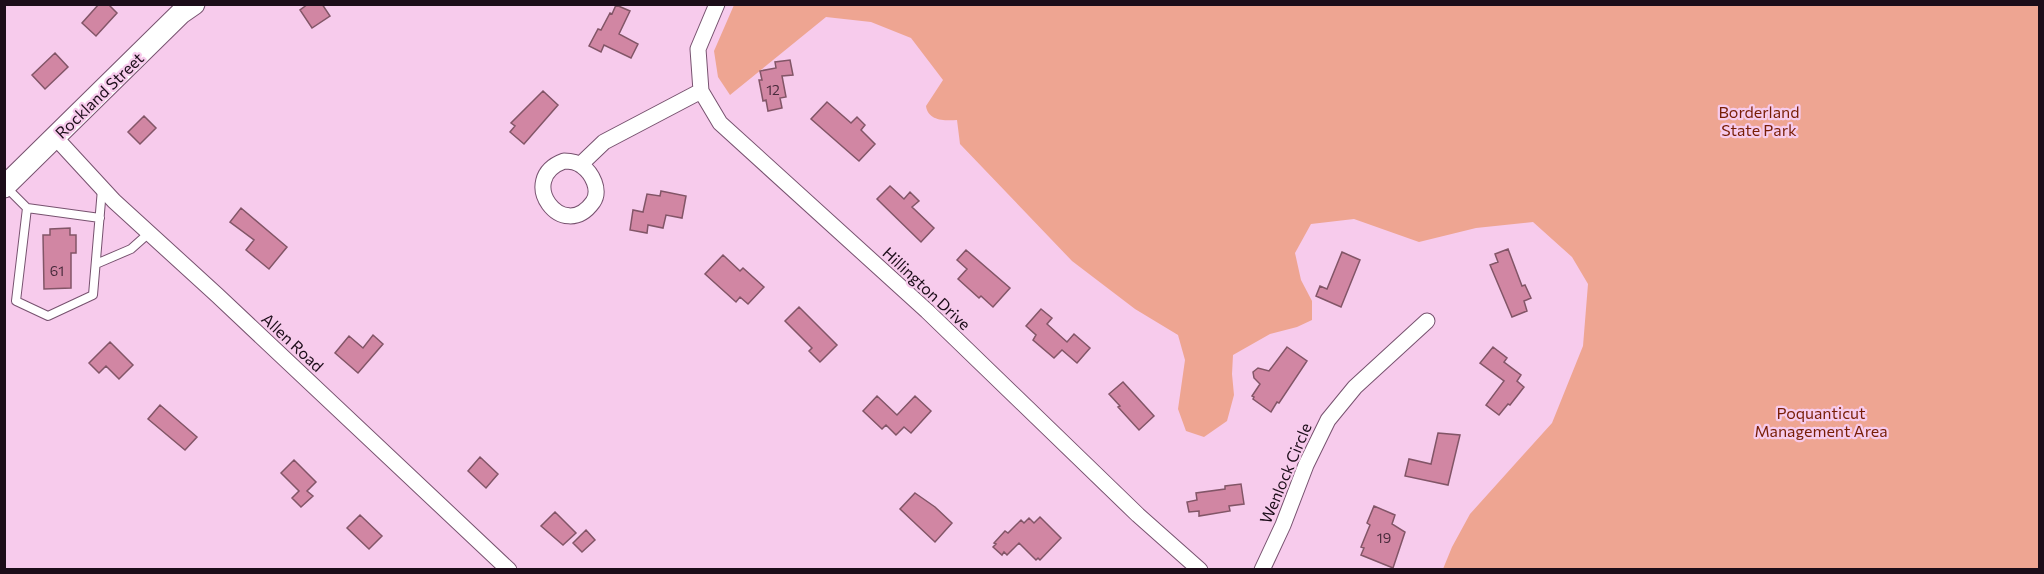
<svg xmlns="http://www.w3.org/2000/svg" width="2044" height="574" font-family="Commissioner,sans-serif">
  <style>
    .green { fill: #eea592 }
    .building { fill: #d186a3; stroke: #825567; stroke-width: 1.5 }
    .lines { fill: none; stroke-linecap: round; stroke-linejoin: round }
    .lane-casing { stroke: #77526f; stroke-width: 10 }
    .street-casing { stroke: #77526f; stroke-width: 17 }
    .secondary-casing { stroke: #77526f; stroke-width: 23 }
    .lane { stroke: #fff; stroke-width: 8 }
    .street { stroke: #fff; stroke-width: 15 }
    .secondary { stroke: #fff; stroke-width: 21 }
    .labels { text-anchor: middle; dominant-baseline: central; stroke-width: 4.5; stroke-linejoin: round; paint-order: stroke }
    .number-label { font-size: 14px; fill: #492b3c }
    .street-label { font-size: 16px; fill: #1c0d19; stroke: #f7cbec }
    .park-label { font-size: 16px; fill: #771d05; stroke: #f7cbec }
  </style>
  <rect width="100%" height="100%" fill="#f7cbec"/>
  <!-- green -->
  <path class="green" d="M734,5H2039V569H1443L1452,547L1470,514L1552,423L1583,346L1588,284L1572,257L1533,222L1476,228L1419,242L1354,219L1311,224L1295,253L1301,280L1312,301V320L1297,327L1270,334L1233,355L1232,374L1234,395L1227,421L1204,437L1186,431L1178,409L1185,360L1178,335L1135,309L1072,261L960,144L957,120C945,121 928,121 926,106L943,80L911,38L871,22L826,17L730,95L718,77L714,51Z"/>
  <!-- building -->
  <path class="building" d="M99,4H108L117,13L96,36L82,23Z
    M308,4H322L330,16L312,28L300,10Z
    M616,5L630,11L619,34L638,44L631,58L604,45L601,52L589,46L598,29L601,30L610,13L612,14Z
    M55,53L68,67L45,89L32,75Z
    M790,60L793,75L782,76L786,97L780,98L782,108L768,111L766,100L763,101L759,80H762L760,71L776,68L775,62Z
    M543,91L558,105L524,144L510,132L515,126L511,123Z
    M827,102L851,123L857,117L865,125L861,130L875,144L859,161L811,119Z
    M144,116L156,128L140,144L128,132Z
    M890,186L904,199L910,192L919,201L912,207L934,228L921,242L877,199Z
    M661,191L686,196L682,218L666,215L663,228L648,225L647,233L630,230L633,210L643,212L647,194L660,196Z
    M241,208L287,247L269,269L246,250L254,240L230,222Z
    M70,228V235H76V253H71V288L44,289L43,235H50V229Z
    M1508,249L1522,286L1525,285L1531,298L1524,301L1527,311L1512,317L1490,265L1498,262L1495,254Z
    M966,250L1010,288L993,307L981,296L979,298L958,279L967,269L957,260Z
    M1342,252L1360,260L1341,307L1316,296L1320,286L1327,289Z
    M723,255L740,271L743,268L764,287L748,304L740,297L736,302L705,274Z
    M799,307L837,345L820,362L809,351L812,348L785,321Z
    M1041,309L1052,318L1047,324L1067,342L1074,334L1090,348L1077,363L1062,350L1054,358L1033,340L1036,335L1026,326Z
    M373,335L383,344L358,373L335,353L349,336L363,348Z
    M110,342L133,365L119,379L106,366L99,373L89,363Z
    M1287,347L1307,361L1279,403L1277,402L1271,412L1253,399L1254,397L1252,396L1260,384L1254,378L1253,372L1258,368L1269,371Z
    M1493,347L1507,358L1504,362L1521,375L1517,381L1524,387L1510,405L1508,404L1499,415L1486,405L1504,381L1480,363Z
    M1123,382L1154,416L1139,430L1118,407L1120,406L1109,394Z
    M877,396L897,415L915,396L931,411L911,433L904,427L896,435L886,425L882,429L863,411Z
    M160,405L197,437L185,450L148,419Z
    M1438,433L1460,435L1448,485L1405,476L1409,459L1431,464Z
    M480,457L498,474L486,488L468,471Z
    M294,460L316,482L307,491L313,496L301,507L292,498L299,491L281,473Z
    M1241,484L1244,504L1229,506L1230,511L1199,516V511L1189,512L1187,502L1197,500L1196,493L1225,489V486Z
    M915,493L935,507L952,523L935,542L900,509Z
    M1374,506L1395,515L1392,524L1405,532L1393,568L1361,555L1364,548L1361,547L1370,525L1367,523Z
    M555,512L576,533L563,545L541,526Z
    M360,515L382,536L369,549L347,528Z
    M1040,517L1061,538L1040,560L1038,558L1036,560L1019,543L1007,555L1004,552L1002,555L993,547L996,544L994,543L1005,531L1008,533L1021,520L1024,523L1029,518L1034,523Z
    M586,530L595,540L582,552L573,543Z"/>
  <g class="lines">
    <!-- lane casing -->
    <g class="lane-casing">
      <path id="lane" d="M6,187L27,208L16,301L48,316L93,295L102,189
        M27,208L100,218
        M96,264L131,249L149,233"/>
    </g>
    <!-- street casing -->
    <g class="street-casing">
      <path id="street" d="M717,4L698,49L701,91L720,123L927,311L1138,515L1200,570
        M55,137L114,201L217,295L509,570
        M564,161C570,161 577,162 582,166C592,173 601,190 593,202C563,244 515,179 564,161Z
        M581,164L604,142L701,91
        M1262,570L1283,525L1306,465L1328,420L1355,387L1427,321"/>
    </g>
    <!-- secondary casing -->
    <g class="secondary-casing">
      <path id="secondary" d="M4,187L181,13L194,4"/>
    </g>
    <!-- lane -->
    <use href="#lane" class="lane"/>
    <!-- street -->
    <use href="#street" class="street"/>
    <!-- secondary -->
    <use href="#secondary" class="secondary"/>
  </g>
  <g class="labels">
    <!-- number labels -->
    <g class="number-label">
      <text x="773" y="89">12</text>
      <text x="57" y="270">61</text>
      <text x="1384" y="537">19</text>
    </g>
    <!-- street labels -->
    <g class="street-label">
      <text transform="translate(99 95) rotate(-44)">Rockland Street</text>
      <text transform="translate(927 288) rotate(43)">Hillington Drive</text>
      <text transform="translate(293 342) rotate(43)">Allen Road</text>
      <text transform="translate(1285 473) rotate(-67)">Wenlock Circle</text>
    </g>
    <!-- park labels -->
    <g class="park-label">
      <text x="1759" y="111">Borderland<tspan x="1759" dy="18">State Park</tspan></text>
      <text x="1821" y="412">Poquanticut<tspan x="1821" dy="18">Management Area</tspan></text>
    </g>
  </g>
  <!-- border -->
  <rect width="2044" height="574" fill="none" stroke="#1c0d19" stroke-width="12"/>
</svg>
